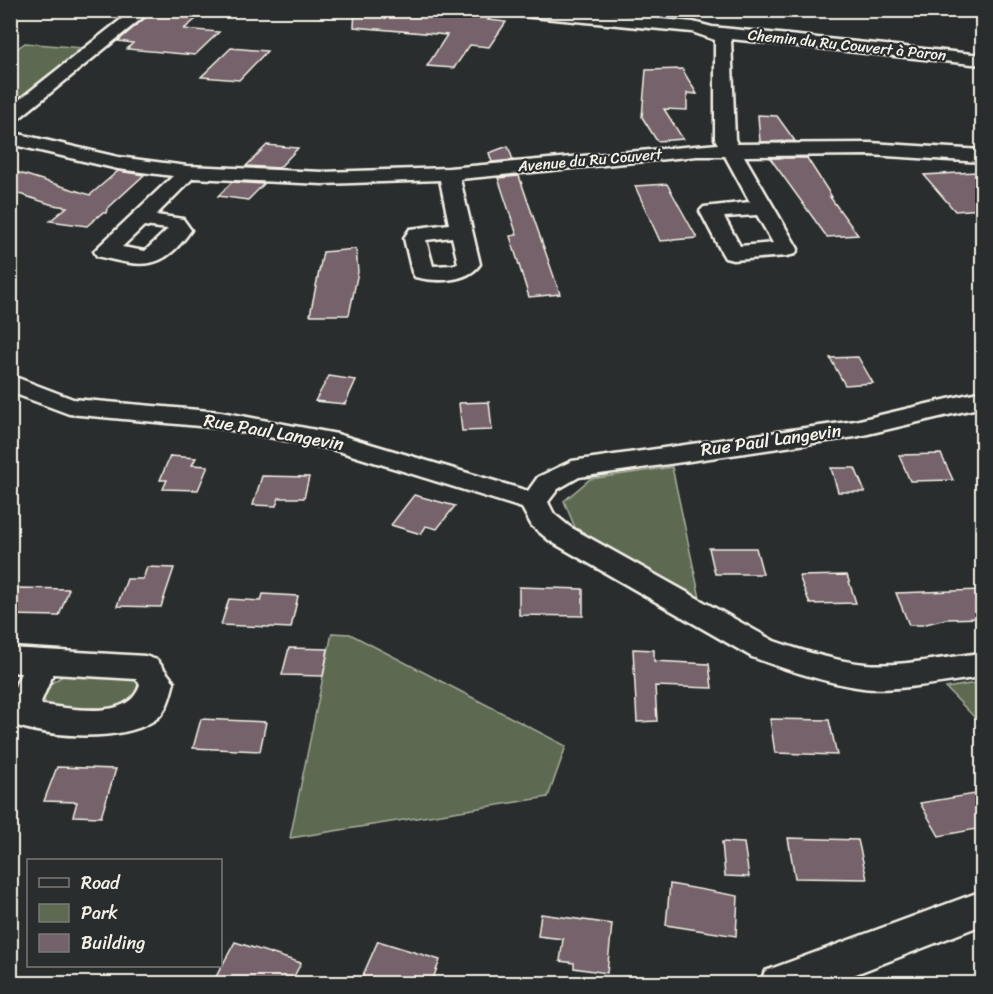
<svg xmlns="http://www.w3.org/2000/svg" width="993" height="994" font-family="Sriracha,sans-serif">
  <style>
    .green { fill: #5d6a51; stroke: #a8ae9c; stroke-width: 1.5 }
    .building { fill: #74626a; stroke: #f4f1e8; stroke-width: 1.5 }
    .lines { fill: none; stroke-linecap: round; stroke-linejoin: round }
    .minor-casing { stroke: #f4f1e8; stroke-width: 5 }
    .minor { fill: #2a2d2e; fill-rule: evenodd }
    .labels { text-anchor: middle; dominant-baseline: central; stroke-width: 4.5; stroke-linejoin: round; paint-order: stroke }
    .far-street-label { font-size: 15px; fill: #f4f1e8; stroke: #2a2d2e }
    .street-label { font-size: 18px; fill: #f4f1e8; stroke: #2a2d2e }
  </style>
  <rect width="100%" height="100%" fill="#2a2d2e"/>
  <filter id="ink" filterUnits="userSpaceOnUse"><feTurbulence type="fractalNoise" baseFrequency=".0167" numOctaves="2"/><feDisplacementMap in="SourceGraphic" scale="12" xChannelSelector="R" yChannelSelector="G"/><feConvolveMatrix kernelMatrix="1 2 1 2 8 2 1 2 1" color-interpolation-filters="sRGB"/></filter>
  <g filter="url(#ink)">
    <!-- green -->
    <path class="green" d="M25,43L95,49L11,116V53Z
      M672,467L700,598L576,530L564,501L590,479Z
      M332,633L350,634L566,746L548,797L290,838Z
      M67,674L131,677L141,682L142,690L115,713L47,707L43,697C47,684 55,680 67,674Z
      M982,682V725L946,688Z"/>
    <!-- building -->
    <path class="building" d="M154,10H207L184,29L219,32L195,55L127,49L133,43L118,41Z
      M355,10H408L490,18L488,20L506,22L489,47L470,45L454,68L427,66L447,35L354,27Z
      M231,48L267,51L239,80L201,77Z
      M682,69L697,94L687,93V110L664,109L683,139L657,141L642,117L646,70Z
      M758,115L777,116L795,141L760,142Z
      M267,145L298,148L279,168L246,166Z
      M508,146L513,160L492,162L489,153Z
      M770,158H807L832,197H830L858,235L827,237Z
      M10,170L90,195L118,171L144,175L107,209L106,213H102L87,226L50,221L67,207L53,205L10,191Z
      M976,172L982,179V209L955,211L924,175Z
      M519,176L560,294L529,297L510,236L517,235L498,178Z
      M232,182L264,184L248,200L218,196Z
      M667,184L697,238L660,241L635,186Z
      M356,249L358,272L349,315H310L323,252Z
      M858,357L873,383L845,385L830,358Z
      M329,376L356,380L345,404L315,401Z
      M489,402L492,430L462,431L459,403Z
      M941,454L953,480L910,481L899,455Z
      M170,456L196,458L192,465L208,466L198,490L163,489L167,480H160Z
      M831,468H855L865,492H838Z
      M262,476L309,477L304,498H279L276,506L253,505Z
      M414,495L455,506L437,529L426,526L421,534L391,525Z
      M709,548H756L763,574H715Z
      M147,567L174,568L161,607L117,606L127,579H143Z
      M847,575L856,603L810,604L799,576Z
      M519,587L583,589V616L519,615Z
      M18,588L69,589L59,616L10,615V607Z
      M982,590V618L946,619L922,625H909L896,593Z
      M263,594L298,596L291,628L221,625L229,599L261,601Z
      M289,648L328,649L323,676L282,675Z
      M633,649L654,650V661L709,664L712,688L655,686L657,721L637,722Z
      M201,719L266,722L260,751L193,748Z
      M770,719L829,720L837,755L775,753Z
      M57,767L116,769L101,817L73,816L77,802L44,801Z
      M975,794L982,806V828L939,836L920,803Z
      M788,838L858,840L867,879L795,878Z
      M722,842L744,843L749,877L725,876Z
      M670,884L738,896L736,936L666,925Z
      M541,914L612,924L607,973L574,968V963L560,961L563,939L538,936Z
      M378,941L440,960L431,984H359Z
      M235,942L301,963L290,984H212Z"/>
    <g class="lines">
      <!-- minor casing -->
      <g class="minor-casing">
        <path id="minor" d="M133,10H152L17,120L10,121V107Z
          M503,10H568L693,22L712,27L982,55V65L731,39L735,139L737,144L870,143L982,150V162L870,155L744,156L798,249L795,254L787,256L733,260L725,258L722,253L700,211L704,207L750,202L725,156H697L460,179L480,264C467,283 435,282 415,277L412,272L404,238L410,229L449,224L440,180L323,184L193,178L156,215L183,219L191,230C162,272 142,267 97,256L94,251L173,176L118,169L10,144V132L118,157L187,166L323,172L449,168L718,144L715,139V40L692,32L511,15ZM757,215L773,243L740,246L724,217ZM144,226L168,229L145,251L122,247ZM452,237L458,263L453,265L433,266L426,240Z
          M10,375L73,399L221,412L337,434L528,491L538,477L572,461L855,421L982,391V407L855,437L579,477L558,489L548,502L554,514L570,527L774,641C803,651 835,661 865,664C903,667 944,657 982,653V677C950,681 894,692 863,688C825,683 787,670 752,657L550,541L532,526L522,508L332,449L221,428L69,414L10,392Z
          M10,648L145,656L157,660L174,682C170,697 167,713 153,721C120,742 53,737 17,726C6,706 12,692 21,673L10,672ZM53,674L136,679L140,684C131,722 71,708 42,705L41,702Z
          M982,891V925L830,984H760L765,971Z"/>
      </g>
      <!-- minor -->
      <use href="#minor" class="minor"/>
    </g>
  </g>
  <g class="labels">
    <!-- far-street labels -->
    <g class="far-street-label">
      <text transform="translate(847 45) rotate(6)">Chemin du Ru Couvert à Paron</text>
      <text transform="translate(590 160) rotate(-5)">Avenue du Ru Couvert</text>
    </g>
    <!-- street labels -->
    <g class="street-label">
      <text transform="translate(274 432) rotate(10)">Rue Paul Langevin</text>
      <text transform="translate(771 440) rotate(-8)">Rue Paul Langevin</text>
    </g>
  </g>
  <!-- margin -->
  <rect width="993" height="994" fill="none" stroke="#2a2d2e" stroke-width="36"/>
  <rect x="18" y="18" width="957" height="958" fill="none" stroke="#f4f1e8" stroke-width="2" filter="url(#ink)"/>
  <!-- legend -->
  <rect x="27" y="859" width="195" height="108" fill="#2a2d2e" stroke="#7b7b78" stroke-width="1.5"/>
  <rect x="39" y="878" width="30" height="9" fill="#2a2d2e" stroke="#7b7b78" stroke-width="1.5"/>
  <text x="81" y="889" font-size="18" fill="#f4f1e8">Road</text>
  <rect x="39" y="904" width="30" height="18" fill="#5d6a51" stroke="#7b7b78" stroke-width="1.5"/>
  <text x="81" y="919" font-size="18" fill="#f4f1e8">Park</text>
  <rect x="39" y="934" width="30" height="18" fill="#74626a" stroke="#7b7b78" stroke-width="1.5"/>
  <text x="81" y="949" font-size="18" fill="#f4f1e8">Building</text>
</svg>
